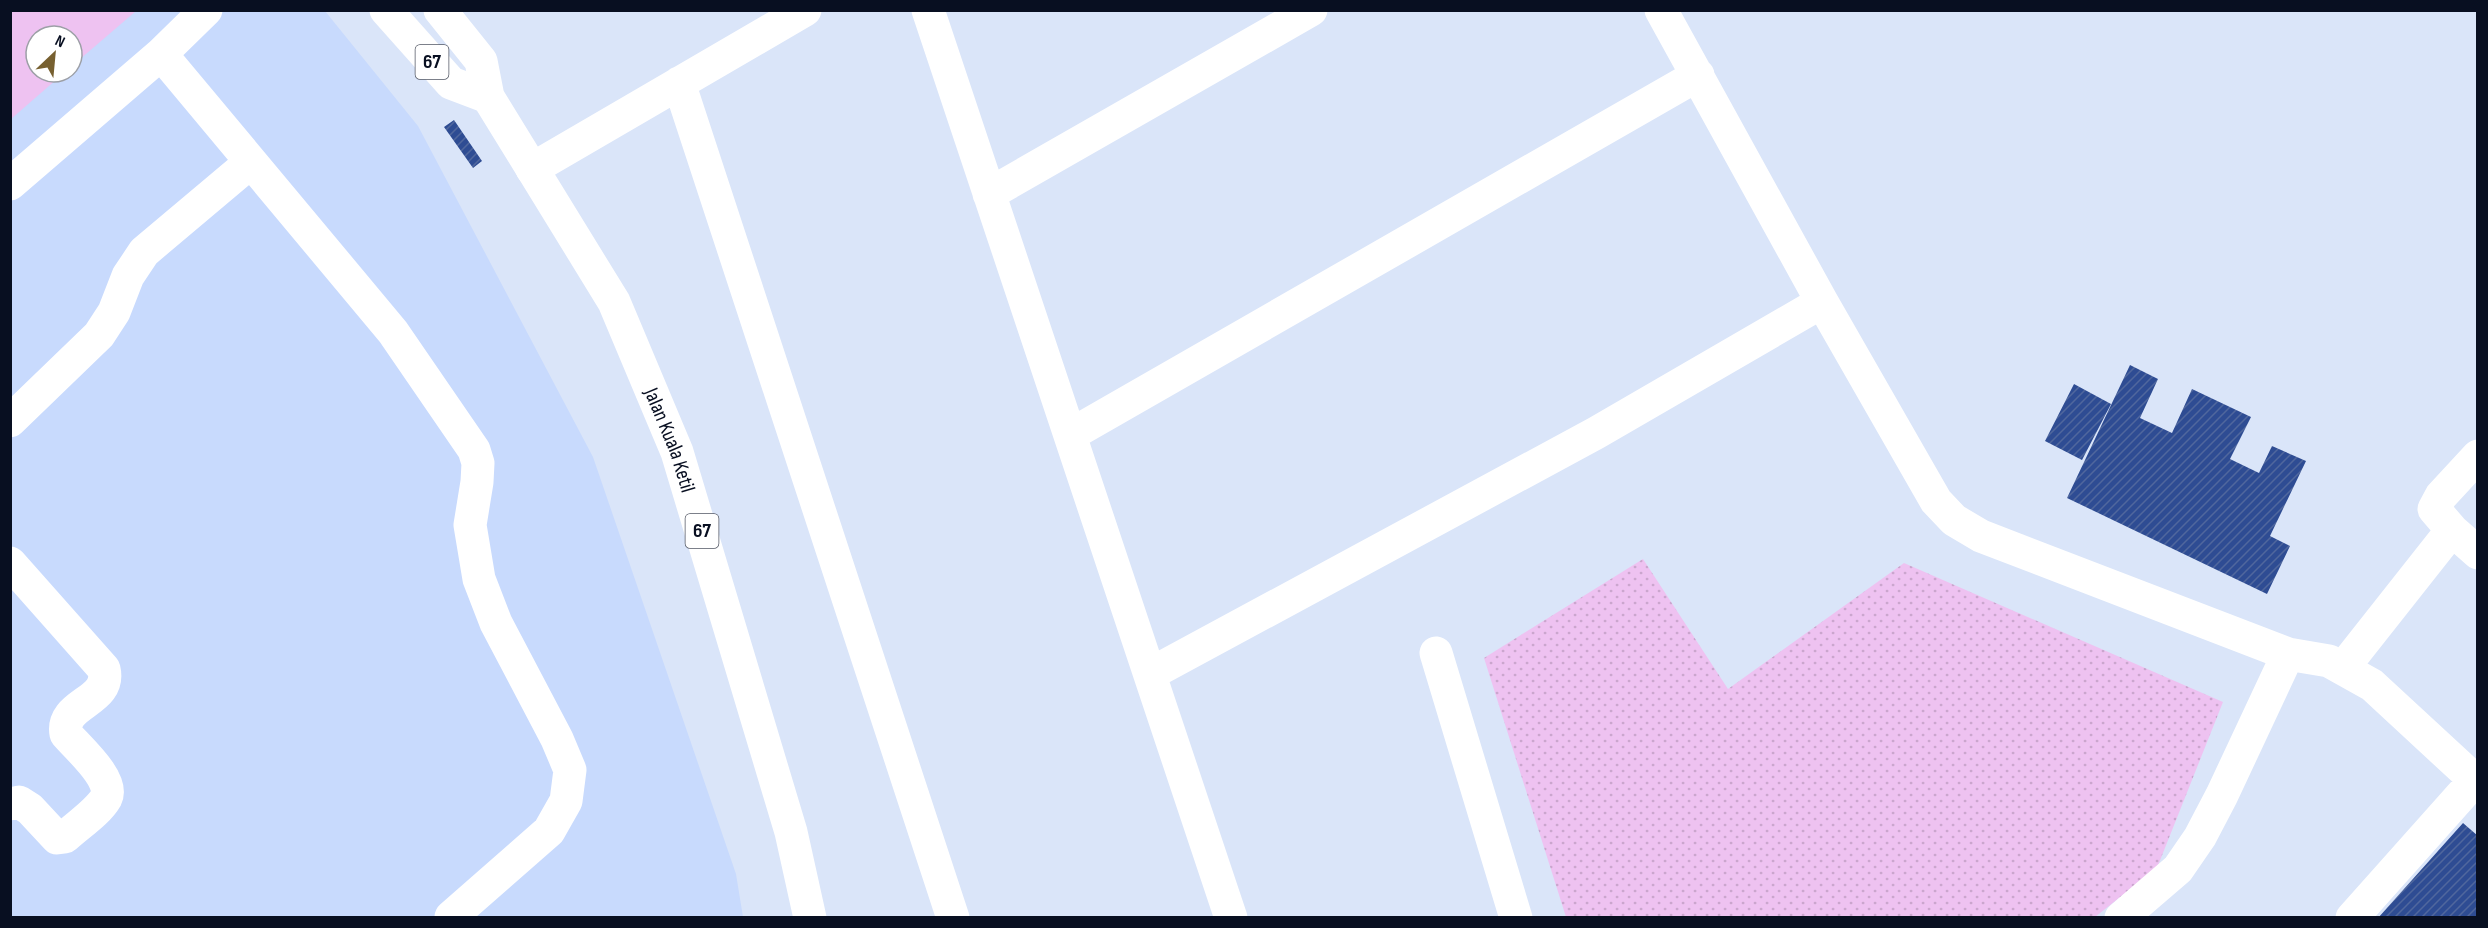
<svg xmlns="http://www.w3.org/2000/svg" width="2488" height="928" font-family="'Sofia Sans Condensed',sans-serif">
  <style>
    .built { fill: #c8dafd; fill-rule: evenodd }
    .grass { fill: #eec2f1 }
    .park { fill: url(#park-dots) }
    .building { fill: url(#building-hatch) }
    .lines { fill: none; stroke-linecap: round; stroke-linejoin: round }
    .minor { stroke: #fff; stroke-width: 33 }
    .major { stroke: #fff; stroke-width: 33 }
    .labels { text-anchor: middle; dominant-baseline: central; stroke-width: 6; stroke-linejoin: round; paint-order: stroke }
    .shield { fill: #fff; stroke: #525764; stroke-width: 1.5 }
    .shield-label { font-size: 20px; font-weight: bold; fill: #080f21 }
    .street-label { font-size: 21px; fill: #080f21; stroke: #fff }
  </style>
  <defs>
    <pattern id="park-dots" width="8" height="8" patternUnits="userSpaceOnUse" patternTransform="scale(1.5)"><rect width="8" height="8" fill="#eec2f1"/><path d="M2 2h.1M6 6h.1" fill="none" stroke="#cba6ce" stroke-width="1.8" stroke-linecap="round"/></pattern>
    <pattern id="building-hatch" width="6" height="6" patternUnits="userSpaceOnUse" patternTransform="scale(1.5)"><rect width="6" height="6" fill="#2e4c93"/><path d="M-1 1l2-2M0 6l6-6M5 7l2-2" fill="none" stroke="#50679d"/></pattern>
  </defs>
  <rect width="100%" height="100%" fill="#dae5f9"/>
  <!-- built -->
  <path class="built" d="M10,11H325L418,126L593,457L736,874L743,917H11ZM36,36H72V72H36Z"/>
  <!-- grass -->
  <path class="grass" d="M11,10H136V11L72,66V36H36V72H65L11,119Z"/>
  <!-- park -->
  <path class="park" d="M1643,559L1728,689L1904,563L2223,702L2157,868L2095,917H1566L1484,658Z"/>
  <!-- building -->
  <path class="building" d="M454,120L482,161L473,168L444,127Z
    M2130,365L2158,379L2140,418L2172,433L2192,389L2251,417L2230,459L2259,473L2272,446L2306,461L2270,536L2290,546L2267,594L2067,498Z
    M2074,384L2111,404L2082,460L2045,441Z
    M2463,823L2478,836V918H2378Z"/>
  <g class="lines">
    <!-- minor -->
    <path class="minor" d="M928,10L1231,918
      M1661,10L1822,302L1936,501L1954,520L1981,536L2288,654L2329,661L2372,685L2478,783
      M161,54L393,332L474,450L478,463L477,482L470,525L479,579L496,623L557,739L570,770L566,801L549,831L451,917
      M679,83L953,918
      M532,169L805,10
      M10,184L161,54L206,10
      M989,194L1311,10
      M10,421L99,335L114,312L128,276L144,252L251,162
      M1070,435L1698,75
      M2478,456L2441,496L2434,509L2452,530L2478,553
      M10,563L104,669C112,703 60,702 66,734C78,748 115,780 106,798C98,812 78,825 65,837L57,838L30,809L19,802L10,804
      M1436,653L1516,918
      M2343,668L2452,530
      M1150,674L1596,433L1822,302
      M2121,918L2178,869L2200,837L2222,795L2288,654
      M2352,918L2475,780"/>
    <!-- major -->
    <g class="major">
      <path d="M386,10L451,83L488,97"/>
      <path id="s1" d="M440,10L481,61L488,97L614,302L677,452L791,832L810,918"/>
    </g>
  </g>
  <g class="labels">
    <!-- shield labels -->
    <g class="shield">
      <rect x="415.5" y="45" width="33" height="34" rx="4.5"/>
      <rect x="685.5" y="514" width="33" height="34" rx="4.5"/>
    </g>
    <g class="shield-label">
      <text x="432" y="62">67</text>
      <text x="702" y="531">67</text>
    </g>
    <!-- street labels -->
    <g class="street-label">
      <text stroke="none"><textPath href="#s1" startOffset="492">Jalan Kuala Ketil</textPath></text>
    </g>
  </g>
  <!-- border -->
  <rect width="2488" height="928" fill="none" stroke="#080f21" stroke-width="24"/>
  <!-- north arrow -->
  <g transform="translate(54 54) rotate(26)"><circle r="28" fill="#ffffff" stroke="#9c9fa6" stroke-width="1.5"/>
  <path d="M0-4.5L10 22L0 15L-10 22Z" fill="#776030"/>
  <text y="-9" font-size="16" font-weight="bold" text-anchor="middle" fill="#080f21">N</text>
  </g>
</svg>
